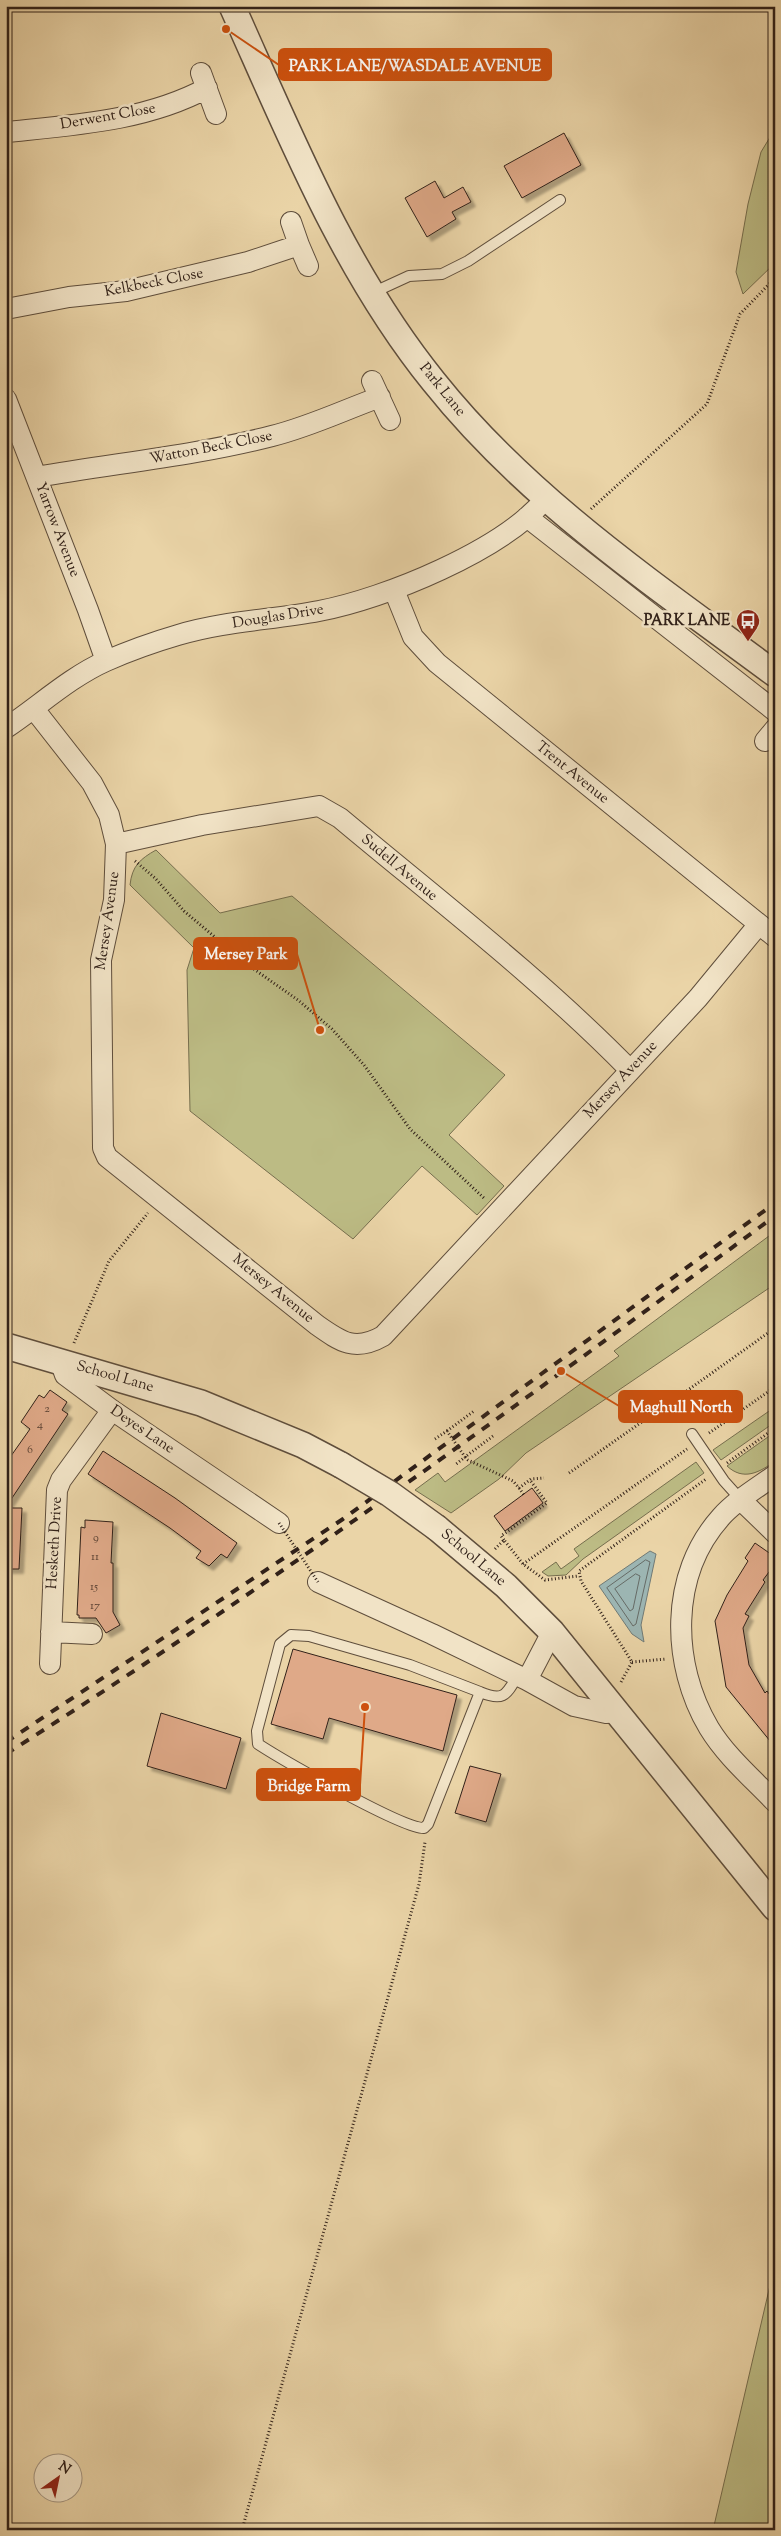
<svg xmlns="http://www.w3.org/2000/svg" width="781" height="2536" font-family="'Sorts Mill Goudy',serif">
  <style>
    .green { fill: #bcbb84; stroke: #766e4e }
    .water { fill: #9cb5b2; stroke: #717a75 }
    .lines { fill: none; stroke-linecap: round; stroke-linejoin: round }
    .shore { stroke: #666b66; stroke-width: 1 }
    .building { fill: #dfa988; stroke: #312119; filter: url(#shadow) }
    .service-casing { stroke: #5f4e3c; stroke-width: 12 }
    .minor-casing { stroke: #5f4e3c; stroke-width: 22 }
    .tertiary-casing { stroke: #5f4e3c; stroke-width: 28 }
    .path { stroke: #312119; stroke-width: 3; stroke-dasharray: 1 2.5; stroke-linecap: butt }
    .service { stroke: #f1e3c6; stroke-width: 10 }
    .minor { stroke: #f1e3c6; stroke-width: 20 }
    .tertiary { stroke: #f1e3c6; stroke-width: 25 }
    .rail { stroke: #312119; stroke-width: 4; stroke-dasharray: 9 9; stroke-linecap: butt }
    .tertiary-bridge-casing { stroke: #5f4e3c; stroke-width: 28; stroke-linecap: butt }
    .path-bridge { stroke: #312119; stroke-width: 3; stroke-dasharray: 1 2.5; stroke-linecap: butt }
    .tertiary-bridge { stroke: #f1e3c6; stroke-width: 25 }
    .labels { text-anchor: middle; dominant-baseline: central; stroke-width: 5; stroke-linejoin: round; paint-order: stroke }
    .number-label { font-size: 12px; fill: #5c4335 }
    .street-label { font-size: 15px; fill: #312119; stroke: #f1e3c6 }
    .poi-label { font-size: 15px; font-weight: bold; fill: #312119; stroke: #f1e3c6; text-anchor: end }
    .leader { fill: none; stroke: #cd510e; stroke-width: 2 }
    .callout-dot { fill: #cd510e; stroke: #f1e3c6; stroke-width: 2 }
    .callout { fill: #cd510e; stroke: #cd510e; stroke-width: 2 }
    .callout-label { font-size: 16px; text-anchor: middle; font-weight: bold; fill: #fff }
  </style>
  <defs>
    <filter id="shadow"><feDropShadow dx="4.5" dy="4.5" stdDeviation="1" flood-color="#0004"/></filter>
  </defs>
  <rect width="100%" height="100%" fill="#ead4a7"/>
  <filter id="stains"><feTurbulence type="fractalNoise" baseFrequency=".004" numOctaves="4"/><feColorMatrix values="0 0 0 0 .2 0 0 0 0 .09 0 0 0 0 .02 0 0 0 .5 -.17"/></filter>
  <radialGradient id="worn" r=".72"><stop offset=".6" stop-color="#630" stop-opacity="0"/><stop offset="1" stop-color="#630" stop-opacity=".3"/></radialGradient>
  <!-- green -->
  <path class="green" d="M775,129V263L743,294L736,272L748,204L761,152Z
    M156,850L220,913L292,896L505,1075L449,1135L504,1186L477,1215L422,1166L353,1239L190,1111L187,970L194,948L130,885C132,866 140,859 156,850Z
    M775,1235V1284L526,1453L499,1479L451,1513L415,1490L438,1473L445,1482L619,1356L614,1351L769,1236Z
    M775,1407V1422L721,1460L713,1450Z
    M775,1432V1461C759,1473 743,1481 727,1466Z
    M696,1462L704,1473L583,1559L566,1575L548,1576L542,1572L556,1562L561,1569L579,1556L574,1549Z
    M775,2264V2530H713Z"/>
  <!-- water -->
  <path class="water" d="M650,1551L656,1554L641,1625L644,1642L632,1634L599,1586Z"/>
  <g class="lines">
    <!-- shore -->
    <path class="shore" d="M646,1560L650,1562L636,1624L633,1626L607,1588Z
      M636,1574L640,1576L633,1609L630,1611L615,1589Z"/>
  </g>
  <!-- building -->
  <path class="building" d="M564,133L581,165L522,198L504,166Z
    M435,181L444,198L463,187L471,202L452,212L456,219L427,237L405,198Z
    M50,1390L67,1402L62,1410L68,1414L6,1507V1463L30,1429L21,1422L39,1395L44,1398Z
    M103,1451L175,1498L237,1543L227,1558L221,1554L209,1566L196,1558L201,1551L170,1528L88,1474Z
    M532,1488L543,1503L505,1531L494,1516Z
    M6,1508H22L19,1569H6Z
    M85,1520L113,1522L111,1563H113V1612L120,1625L106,1633L96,1618H79V1615H77L81,1527L85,1528Z
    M755,1543L775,1557V1564L763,1580L765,1582L745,1614L749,1616L743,1628L749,1665L765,1693L767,1691L775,1702V1747L726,1687L715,1621L727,1595L748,1561L745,1558Z
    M293,1649L457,1695L443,1751L329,1718L323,1739L271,1724Z
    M161,1713L241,1738L226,1789L147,1766Z
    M470,1766L501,1774L486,1822L455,1813Z"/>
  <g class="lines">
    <!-- service casing -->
    <g class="service-casing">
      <path id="service" d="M372,293L409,276L442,274L468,261L560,200
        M692,1434L724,1481L742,1501
        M480,1692L428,1824L424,1828C403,1829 281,1759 258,1744L257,1731L280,1644L291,1635L309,1636L410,1665L480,1692C504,1702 506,1695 518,1675"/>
    </g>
    <!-- minor casing -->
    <g class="minor-casing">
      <path id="minor" d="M201,73L216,114
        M6,132C74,125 146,121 207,88
        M299,245L308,266
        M6,309L69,297L126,291L248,262L299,245L291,222
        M372,381L390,420
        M6,399L88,610L106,661
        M37,477C116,463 194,456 272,436C309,427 344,410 380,397
        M527,517L775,711
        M394,590L413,637L437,663L775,937
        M34,709L92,783L109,815L116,844L114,900L101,960L103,1148L107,1157L317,1325C341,1342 355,1352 383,1336L698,998L759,924
        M6,728C39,706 70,677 106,661C129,651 154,642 178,635C224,621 272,620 319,611C384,599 504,550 546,498
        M765,741L775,729
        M116,844L202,825L319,806L340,818C438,900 541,979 630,1070
        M60,1361L65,1375L112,1410L279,1523
        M775,1475C757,1488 735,1501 721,1517C669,1575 671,1664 709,1728C726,1756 752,1778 775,1802
        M742,1501L775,1533
        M318,1582L432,1634L527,1680L574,1706L606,1713L619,1712
        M51,1632L92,1634
        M50,1664L57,1490L61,1480L112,1410
        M527,1680L552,1632"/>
    </g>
    <!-- tertiary casing -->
    <g class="tertiary-casing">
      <path id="tertiary" d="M232,6C290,135 344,271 434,382C528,500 655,585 775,674
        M6,1346L201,1403L303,1445L341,1465
        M437,1528L506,1586L552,1632L775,1908"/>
    </g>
    <!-- path -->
    <path class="path" d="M591,509L707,404L740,314L775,278
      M135,861L155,878L184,911L248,965L298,1000L332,1029L364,1065L410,1129L485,1199
      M74,1343L109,1261L148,1213
      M681,1395L775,1328
      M447,1431L474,1411
      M709,1433L775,1387
      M493,1436L465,1457L468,1460L513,1481L519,1488L531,1479L544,1478
      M727,1463L775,1428
      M569,1473L659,1410
      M519,1488L524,1495
      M504,1540L501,1536L547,1503L530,1480
      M495,1549L504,1540L523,1564L545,1580L578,1576
      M523,1564L687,1449
      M632,1662L666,1659
      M621,1682L632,1662L581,1581L579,1571L706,1479
      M242,2530L419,1884L425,1842"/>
    <!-- service -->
    <use href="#service" class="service"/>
    <!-- minor -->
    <use href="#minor" class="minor"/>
    <!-- tertiary -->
    <use href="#tertiary" class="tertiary"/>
    <!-- rail -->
    <path class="rail" d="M6,1742L343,1519L775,1203
      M6,1754C271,1586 523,1401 775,1216"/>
    <!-- tertiary-bridge casing -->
    <g class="tertiary-bridge-casing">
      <path id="tertiary-bridge" d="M341,1465L390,1494L437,1528"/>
    </g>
    <!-- path-bridge -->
    <path class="path-bridge" d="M435,1439L447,1431L465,1457L455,1465
      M279,1523L318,1582"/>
    <!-- tertiary-bridge -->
    <use href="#tertiary-bridge" class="tertiary-bridge"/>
  </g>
  <!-- icons -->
  <defs>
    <g id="bus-pin" transform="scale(1.25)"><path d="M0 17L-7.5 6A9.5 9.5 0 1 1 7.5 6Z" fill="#8f2418" stroke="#f1e3c6"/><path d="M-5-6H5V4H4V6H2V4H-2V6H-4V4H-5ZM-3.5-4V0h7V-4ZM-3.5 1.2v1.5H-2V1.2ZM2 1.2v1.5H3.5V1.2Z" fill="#fff"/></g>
  </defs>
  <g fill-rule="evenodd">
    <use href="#bus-pin" x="748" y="621"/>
  </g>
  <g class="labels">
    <!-- number labels -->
    <g class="number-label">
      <text x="47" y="1409">2</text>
      <text x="40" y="1425">4</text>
      <text x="30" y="1450">6</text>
      <text x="96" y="1538">9</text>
      <text x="95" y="1557">11</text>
      <text x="94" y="1587">15</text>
      <text x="95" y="1606">17</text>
    </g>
    <!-- street labels -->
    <g class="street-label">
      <text transform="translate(108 117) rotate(-10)">Derwent Close</text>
      <text transform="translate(154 283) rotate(-11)">Kelkbeck Close</text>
      <text transform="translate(442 390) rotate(51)">Park Lane</text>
      <text transform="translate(211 448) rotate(-11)">Watton Beck Close</text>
      <text transform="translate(57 530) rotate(69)">Yarrow Avenue</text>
      <text transform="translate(278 617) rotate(-9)">Douglas Drive</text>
      <text transform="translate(572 773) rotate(39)">Trent Avenue</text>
      <text transform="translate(399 868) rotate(40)">Sudell Avenue</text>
      <text transform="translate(108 921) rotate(-82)">Mersey Avenue</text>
      <text transform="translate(621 1080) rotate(-47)">Mersey Avenue</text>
      <text transform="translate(273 1289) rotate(39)">Mersey Avenue</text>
      <text transform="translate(115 1377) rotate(16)">School Lane</text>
      <text transform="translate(142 1430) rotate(34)">Deyes Lane</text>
      <text transform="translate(55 1543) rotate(-87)">Hesketh Drive</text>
      <text transform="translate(473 1558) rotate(40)">School Lane</text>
    </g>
    <!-- poi labels -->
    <g class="poi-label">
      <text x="730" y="621">PARK LANE</text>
    </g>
  </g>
  <!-- callouts -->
  <path class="leader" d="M226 29L279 65M320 1030L297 954M561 1371L619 1406M365 1707L360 1785"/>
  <g class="callout-dot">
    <circle cx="226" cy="29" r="5"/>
    <circle cx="320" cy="1030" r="5"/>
    <circle cx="561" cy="1371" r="5"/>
    <circle cx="365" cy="1707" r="5"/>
  </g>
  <g class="callout">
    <rect x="279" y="49" width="272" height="31" rx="5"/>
    <rect x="194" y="938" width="103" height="31" rx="5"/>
    <rect x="619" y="1391" width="123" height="31" rx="5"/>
    <rect x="257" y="1769" width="103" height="31" rx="5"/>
  </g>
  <g class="callout-label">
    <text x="415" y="71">PARK LANE/WASDALE AVENUE</text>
    <text x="246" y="959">Mersey Park</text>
    <text x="681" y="1412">Maghull North</text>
    <text x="309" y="1791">Bridge Farm</text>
  </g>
  <!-- margin -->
  <rect width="781" height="2536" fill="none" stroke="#ead4a7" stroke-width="25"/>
  <rect x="8" y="8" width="766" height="2521" fill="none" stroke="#312119" stroke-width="2.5"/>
  <rect x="12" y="12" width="756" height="2511" fill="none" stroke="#312119"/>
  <!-- north arrow -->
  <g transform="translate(58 2478) rotate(33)"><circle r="24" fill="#f1e3c6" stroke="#a49581"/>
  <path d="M0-4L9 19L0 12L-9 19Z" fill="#8f2418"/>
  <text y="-8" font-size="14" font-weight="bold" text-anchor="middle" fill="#312119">N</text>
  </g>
  <rect width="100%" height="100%" filter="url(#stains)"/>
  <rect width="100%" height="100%" fill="url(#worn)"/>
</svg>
